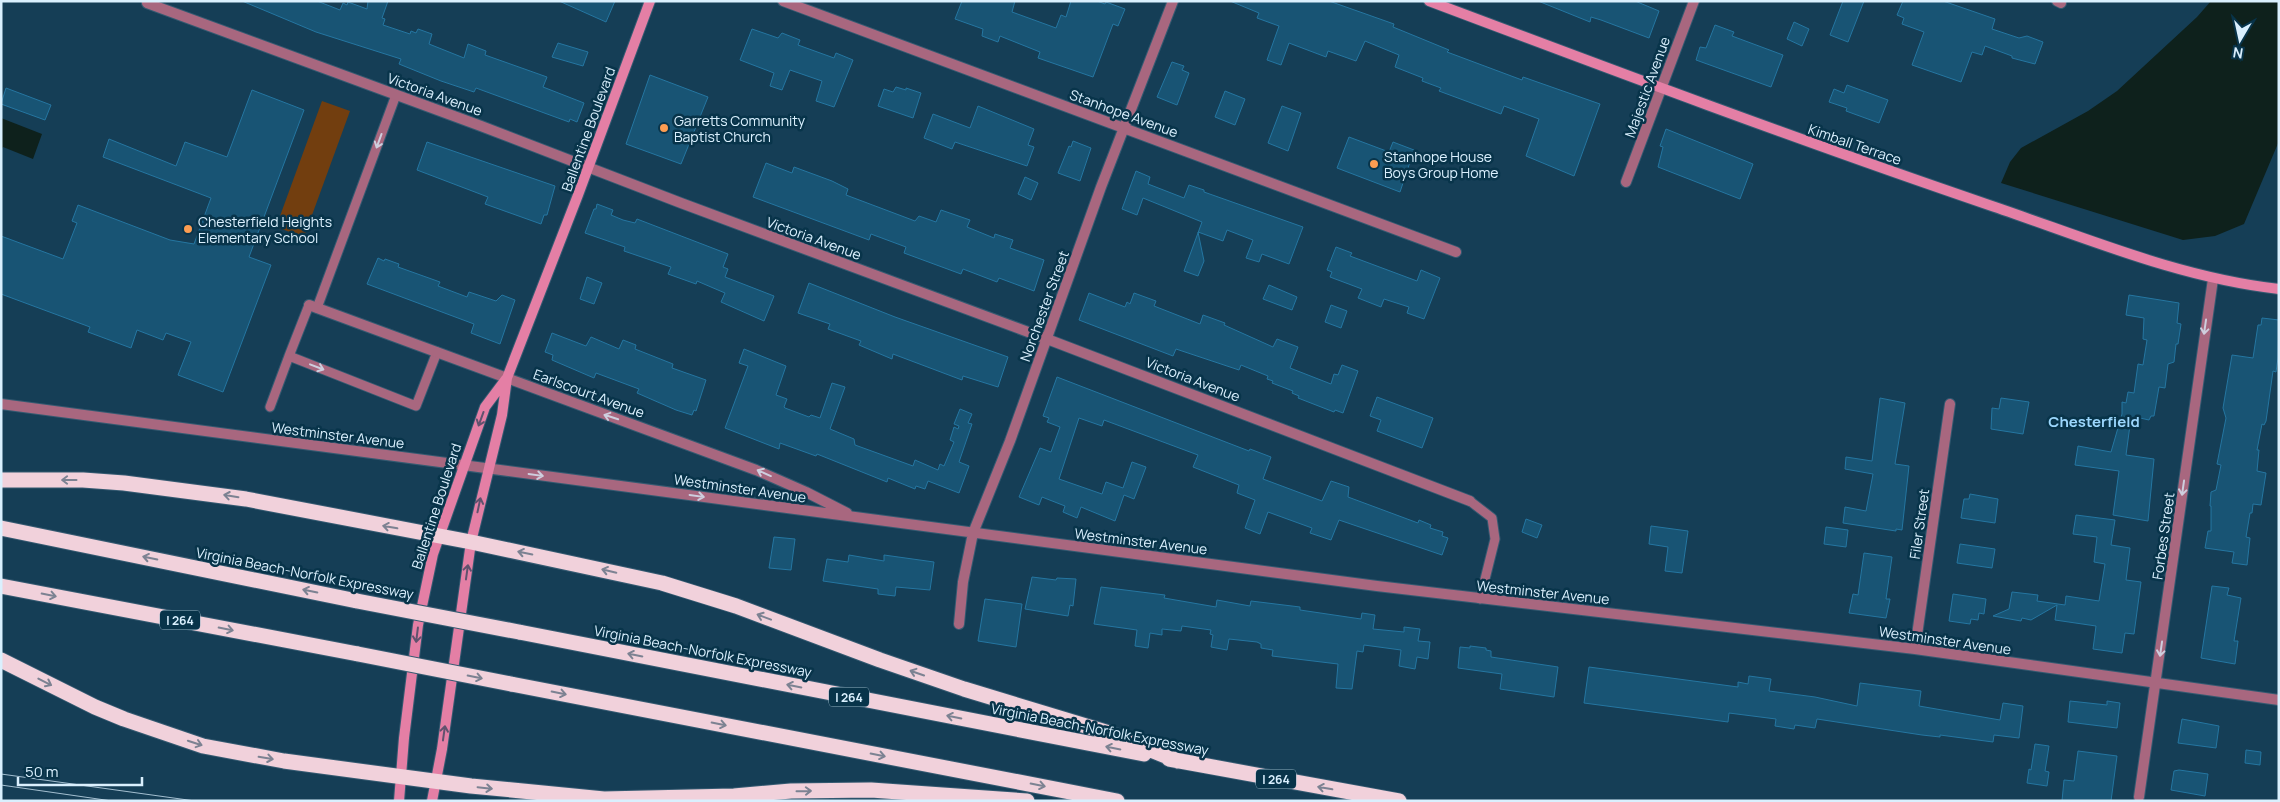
<svg xmlns="http://www.w3.org/2000/svg" width="2280" height="802" font-family="Manrope,sans-serif">
  <style>
    .green { fill: #723e0f }
    .water { fill: #0e211c }
    .building { fill: #185474; stroke: #2576a1 }
    .lines { fill: none; stroke-linecap: round; stroke-linejoin: round }
    .lane-casing { stroke: #355a71; stroke-width: 11 }
    .street-casing { stroke: #355a71; stroke-width: 12 }
    .secondary-casing { stroke: #355a71; stroke-width: 12 }
    .highway-casing { stroke: #355a71; stroke-width: 17 }
    .lane { stroke: #a8677f; stroke-width: 9 }
    .street { stroke: #a8677f; stroke-width: 10 }
    .secondary { stroke: #e47fa5; stroke-width: 10 }
    .highway { stroke: #f1d1db; stroke-width: 15 }
    .tram { stroke: #a4bfd0; stroke-width: 1 }
    .highway-bridge-casing { stroke: #355a71; stroke-width: 17; stroke-linecap: butt }
    .highway-bridge { stroke: #f1d1db; stroke-width: 15 }
    .oneway { stroke: #cecede }
    .oneway2 { stroke: #60526e }
    .oneway3 { stroke: #7c8292 }
    .poi-dot { fill: #fc9d52; stroke: #08344a; stroke-width: 2 }
    .labels { text-anchor: middle; dominant-baseline: central; stroke-width: 5; stroke-linejoin: round; paint-order: stroke }
    .shield { fill: #08344a; stroke: #9bb8c8; stroke-width: 1 }
    .shield-label { font-size: 12px; font-weight: bold; fill: #daf0fe }
    .street-label { font-size: 14px; fill: #daf0fe; stroke: #08344a }
    .poi-label { font-size: 14px; fill: #daf0fe; stroke: #08344a; text-anchor: start }
    .neighbourhood-label { font-size: 15px; font-weight: bold; fill: #9cd7fd; stroke: #08344a }
  </style>
  <rect width="100%" height="100%" fill="#153e56"/>
  <!-- green -->
  <path class="green" d="M322,101L350,111L304,237L276,227Z"/>
  <!-- water -->
  <path class="water" d="M2211,1H2279V141L2244,224L2215,236L2183,240L2001,183L2010,162L2021,148L2088,111L2117,91L2197,17Z
    M1,118L42,134L33,159L3,147L1,150Z"/>
  <!-- building -->
  <path class="building" d="M242,1H317L340,10L343,3L347,5L348,2L367,9L368,1H388L382,18L385,19L383,25L410,34L411,31L416,33L418,29L432,34L429,44L464,58L468,44L486,51L485,55L547,77L543,87L584,103L577,122L570,119L569,122L476,88L474,92L441,81L399,64L401,59L316,32Z
    M559,1H615L606,22Z
    M962,1H1015L1012,12L1056,28L1061,15L1066,17L1071,1H1097L1105,4L1106,2L1125,9L1118,26L1113,24L1093,77L1038,58L1040,52L1000,36L998,42L982,36L983,29L955,19Z
    M1230,1H1329L1394,24L1393,27L1449,50L1447,52L1522,80L1523,77L1600,104L1574,176L1526,156L1539,119L1504,106L1501,114L1439,91L1441,88L1422,81L1423,78L1395,67L1399,55L1365,41L1356,61L1328,51L1326,57L1289,43L1281,65L1267,60L1279,26L1257,18L1259,13Z
    M1538,1H1635L1659,11L1649,38L1601,20L1591,17L1590,22Z
    M1843,1H1864L1848,42L1830,35Z
    M1903,1H1943L1995,19L1992,29L2019,38L2027,36L2043,42L2035,64L2012,58V56L1985,46L1982,55L1972,52L1961,82L1912,65L1924,32L1902,24L1904,18L1897,15Z
    M1794,22L1809,29L1802,46L1787,39Z
    M1715,25L1734,32L1732,36L1783,55L1771,87L1696,60L1700,47L1706,48Z
    M752,29L778,38L782,33L800,40L798,45L834,58L836,53L853,60L834,107L816,101L822,81L790,70L782,90L770,86L774,73L740,60Z
    M558,43L588,52L583,66L552,57Z
    M1172,62L1184,66L1182,70L1189,73L1177,105L1157,97Z
    M650,75L708,97L681,164L626,144Z
    M1847,85L1888,100L1879,123L1846,111L1847,108L1829,102L1834,89L1844,93Z
    M896,87L906,90V88L921,93L913,118L878,106L884,89L893,92Z
    M6,88L51,105L45,120L1,104Z
    M252,90L304,110L249,257L271,265L223,392L178,375L191,342L166,333L163,340L137,330L131,348L88,332L90,327L1,294V236L63,259L77,223L72,221L78,205L170,240L194,244L211,198L103,157L109,139L176,166L185,142L227,157Z
    M1225,91L1245,99L1235,125L1215,117Z
    M978,106L1034,129L1028,145L1034,147L1027,166L955,142L952,149L924,138L933,114L970,128Z
    M1282,106L1301,113L1288,151L1268,143Z
    M1666,129L1753,164L1740,199L1658,167L1663,147L1660,146Z
    M1349,137L1389,152L1393,142L1414,150L1400,192L1337,168Z
    M1073,141L1091,148L1080,181L1058,173L1069,146L1071,147Z
    M427,142L555,186L547,215H544L541,224L485,204L488,197L417,170Z
    M766,163L792,173L794,167L832,181L848,189L846,195L915,221L919,216L936,222L941,210L970,220L967,227L994,238L995,234L1013,240L1010,248L1044,260L1034,291L999,278L997,282L963,269L961,274L904,253L906,247L871,234L869,240L753,197Z
    M1136,171L1150,177L1148,184L1184,198L1189,185L1204,190V192L1303,227L1289,264L1262,254L1259,262L1246,258L1253,240L1227,230L1223,241L1198,232L1204,261L1198,276L1184,271L1202,222L1143,198L1137,215L1122,209Z
    M1025,177L1038,183L1031,200L1018,194Z
    M597,204L613,210L611,215L623,220L635,223L637,219L728,254L723,267L728,269L725,277L774,296L764,321L721,302L725,293L697,281L696,284L668,274L671,267L624,251L625,247L585,233L594,209H596Z
    M1336,247L1352,253L1350,256L1417,281L1421,270L1440,278L1424,319L1407,313L1409,307L1384,299L1381,307L1358,298L1362,289L1330,277L1332,272L1327,270Z
    M378,258L384,261L385,259L399,264L398,267L440,282L438,286L467,297L469,292L496,301L502,295L515,300L500,344L471,333L474,324L367,284Z
    M587,277L602,283L594,304L580,299Z
    M809,283L895,317L1008,357L998,387L963,376L962,380L893,354L892,359L859,345L861,341L828,329L830,324L798,313Z
    M1269,285L1297,297L1292,310L1263,299Z
    M1089,293L1125,307L1127,302L1130,304L1134,293L1156,301L1154,306L1200,324L1203,315L1225,323L1224,325L1273,347L1277,339L1298,347L1290,368L1331,384L1334,374L1338,375L1342,365L1358,371L1343,413L1335,410L1334,412L1298,398L1299,396L1292,393L1293,391L1272,383L1273,381L1267,379L1268,376L1241,365L1239,370L1176,349L1173,356L1079,320Z
    M2129,295L2179,303L2177,323L2181,324L2178,344H2176L2174,362L2168,364L2165,388L2159,387L2154,416H2151L2149,420L2140,418L2138,426L2130,425L2126,455L2154,459L2148,521L2113,515L2119,471L2075,465L2078,446L2111,452L2122,414V402L2126,403L2128,392L2134,393L2138,364L2143,365L2147,340L2143,339L2144,318L2126,315Z
    M1331,305L1347,311L1341,328L1325,322Z
    M2262,318L2279,320L2278,358L2276,372L2273,371L2266,421L2264,425L2262,424L2257,450H2259L2257,471L2266,473L2261,505L2253,504L2252,513H2250L2246,537L2250,538L2247,565L2232,563L2234,552L2205,548L2208,531H2211V506H2210L2211,492L2216,490L2221,465L2217,464L2226,418L2223,408L2232,355L2253,358L2258,325H2261Z
    M552,333L586,346L591,337L619,349L623,340L636,345L635,349L673,364L672,368L706,380L696,411L694,410L692,415L676,410L637,393L639,389L596,373L594,378L552,360L553,355L545,352Z
    M744,349L786,366L776,395L787,399L784,407L785,408L809,417L811,415L820,418L832,383L845,387L830,429L854,439L855,445L913,466L915,460L938,470L940,464L944,466L954,442L950,440L954,427L958,429L959,426L954,424L960,409L972,414L968,423L972,424L959,462L969,466L959,493L928,481L925,489L916,486L915,489L888,478L887,482L817,454L816,456L780,443L779,449L725,428L748,366L739,363Z
    M1057,377L1249,451L1250,449L1271,457L1263,479L1322,501L1331,481L1349,487L1348,497L1418,523L1419,520L1431,525L1430,528L1443,532L1442,536L1448,538L1442,555L1339,520L1331,540L1310,533L1312,528L1268,512L1260,534L1245,528L1255,500L1237,493L1239,485L1193,467L1198,455L1104,420L1102,426L1079,418L1059,479L1102,494L1106,482L1123,488L1132,462L1146,467L1134,499L1124,495L1115,521L1081,507L1077,518L1063,512L1065,506L1042,497L1039,505L1019,497L1040,448L1051,452L1060,427L1047,422L1049,418L1043,416Z
    M1377,397L1433,418L1422,448L1377,431L1381,420L1370,416Z
    M1880,398L1905,403L1895,464L1909,466L1902,530L1896,529V531L1843,523L1845,507L1866,511L1873,474L1845,469L1846,457L1872,461Z
    M2001,398L2029,402L2023,434L1991,429L1992,408L1999,409Z
    M1970,494L1998,499L1995,523L1961,518L1964,499H1969Z
    M2076,515L2115,520L2111,545L2130,548L2126,580L2141,582L2134,634L2125,633L2122,653L2093,649L2096,626L2055,620L2057,605L2031,620L2022,618L2021,621L1993,616L2009,609L2012,592L2038,595L2037,601L2065,605L2066,596L2099,601L2105,564L2094,562L2097,537L2073,534Z
    M1526,519L1542,525L1537,538L1522,532Z
    M1651,526L1688,531L1682,573L1665,571L1668,547L1649,544Z
    M1826,527L1848,530L1846,547L1824,544Z
    M774,537L795,539L791,570L769,568Z
    M1960,544L1995,549L1992,568L1957,563Z
    M1864,553L1892,557L1886,599H1890L1886,618L1849,613L1853,594L1858,595Z
    M849,555L884,561V555L934,562L930,590L896,587L895,596L878,594V589L823,581L827,559L848,562Z
    M1032,577L1056,580L1057,578L1076,579L1073,606L1070,605L1068,616L1025,609Z
    M2212,586L2229,588L2227,595L2241,598L2234,641H2238L2235,664L2201,658Z
    M1101,587L1165,595L1164,598L1216,607L1217,600L1250,606L1251,601L1300,607V610L1361,619L1362,613L1375,615L1373,629L1404,632V627L1420,629L1418,641L1430,642L1428,659L1417,657L1415,669L1399,666L1401,650L1364,645L1363,652L1357,651L1352,689L1336,688L1338,664L1272,656L1273,650L1261,648V644L1257,642L1229,639L1227,650L1211,647L1213,635L1210,634L1211,630L1182,626L1181,631L1162,629V635L1150,633L1148,648L1135,646L1137,630L1094,624Z
    M1953,594L1986,599L1984,614L1979,613L1978,620L1971,619L1970,624L1949,621Z
    M985,599L1022,604L1016,647L978,641Z
    M1470,646L1486,648V650L1491,651V657L1558,667L1554,697L1500,689L1502,674L1458,668L1460,647L1470,648Z
    M1589,667L1738,687V682L1748,684L1749,676L1771,679L1769,691L1815,697L1857,706L1860,683L1921,691L1919,706L2000,720L2003,703L2023,706L2019,738L1994,735L1993,742L1940,735V737L1922,735L1817,719L1815,728L1795,725L1794,729L1775,726L1776,719L1729,713L1728,722L1584,703Z
    M2070,701L2107,705V701L2120,703L2117,728L2068,722Z
    M2182,719L2219,726L2216,748L2178,743Z
    M2035,744L2049,746L2045,771L2049,772L2047,786L2027,783L2029,769L2031,770Z
    M2246,750L2261,752L2260,765L2245,763Z
    M2078,751L2117,756L2111,801H2062L2064,780L2074,781Z
    M2179,770L2208,774L2205,796L2171,790L2174,771Z"/>
  <g class="lines">
    <!-- lane casing -->
    <g class="lane-casing">
      <path id="lane" d="M309,305L289,356L416,406L437,352
        M317,308L396,95
        M270,407L289,356
        M1470,501L1492,518L1495,539L1480,599"/>
    </g>
    <!-- street casing -->
    <g class="street-casing">
      <path id="street" d="M783,1L1456,252
        M2057,1L2061,3
        M147,3L481,126L681,203L1047,339L1470,501
        M1626,182L1694,1
        M309,305L756,470L806,492L847,513
        M1,404L1377,586L1915,649L2279,700
        M959,624L963,582L973,533L1010,441L1101,187L1173,1
        M1915,649L1950,404
        M2139,797L2213,279"/>
    </g>
    <!-- secondary casing -->
    <g class="secondary-casing">
      <path id="secondary" d="M1429,1C1615,71 1801,141 1989,205C2084,237 2179,278 2279,289
        M399,801L404,738L418,625L433,554L485,407L506,379
        M432,801L442,749L471,542L502,415L507,378L578,195L650,1"/>
    </g>
    <!-- highway casing -->
    <g class="highway-casing">
      <path id="highway" d="M1,480H83L124,483L246,499L471,542L662,583L736,606L880,660L964,689L1109,733L1178,761
        M1,528L357,601
        M1,586L358,654
        M519,632L1144,754
        M1,660L95,707L124,719L203,746L284,761L471,786L604,799L734,796L791,791L871,790L1027,801
        M511,684L1117,801
        M1169,759L1399,801"/>
    </g>
    <!-- lane -->
    <use href="#lane" class="lane"/>
    <!-- street -->
    <use href="#street" class="street"/>
    <!-- secondary -->
    <use href="#secondary" class="secondary"/>
    <!-- highway -->
    <use href="#highway" class="highway"/>
    <!-- tram -->
    <path class="tram" d="M1,774L195,801
      M1,785L112,801"/>
    <!-- highway-bridge casing -->
    <g class="highway-bridge-casing">
      <path id="highway-bridge" d="M357,601L519,632
        M358,654L511,684"/>
    </g>
    <!-- highway-bridge -->
    <use href="#highway-bridge" class="highway-bridge"/>
  </g>
  <!-- one-way arrows -->
  <defs><path id="oneway-shaft" d="M-6 0H5M1.5-3L5.5 0L1.5 3" fill="none" stroke-width="1.6" stroke-linecap="round" stroke-linejoin="round" transform="scale(1.25)"/></defs>
  <g class="oneway">
    <use href="#oneway-shaft" transform="translate(379 141) rotate(110)"/>
    <use href="#oneway-shaft" transform="translate(2205 327) rotate(98)"/>
    <use href="#oneway-shaft" transform="translate(317 367) rotate(21)"/>
    <use href="#oneway-shaft" transform="translate(611 417) rotate(-162)"/>
    <use href="#oneway-shaft" transform="translate(764 473) rotate(-156)"/>
    <use href="#oneway-shaft" transform="translate(536 475) rotate(8)"/>
    <use href="#oneway-shaft" transform="translate(2183 488) rotate(98)"/>
    <use href="#oneway-shaft" transform="translate(697 496) rotate(8)"/>
    <use href="#oneway-shaft" transform="translate(2161 649) rotate(98)"/>
  </g>
  <g class="oneway2">
    <use href="#oneway-shaft" transform="translate(481 419) rotate(110)"/>
    <use href="#oneway-shaft" transform="translate(479 505) rotate(-78)"/>
    <use href="#oneway-shaft" transform="translate(467 572) rotate(-82)"/>
    <use href="#oneway-shaft" transform="translate(417 635) rotate(97)"/>
    <use href="#oneway-shaft" transform="translate(444 733) rotate(-82)"/>
  </g>
  <g class="oneway3">
    <use href="#oneway-shaft" transform="translate(69 480) rotate(-180)"/>
    <use href="#oneway-shaft" transform="translate(231 496) rotate(-171)"/>
    <use href="#oneway-shaft" transform="translate(390 527) rotate(-170)"/>
    <use href="#oneway-shaft" transform="translate(525 553) rotate(-168)"/>
    <use href="#oneway-shaft" transform="translate(150 558) rotate(-168)"/>
    <use href="#oneway-shaft" transform="translate(609 571) rotate(-167)"/>
    <use href="#oneway-shaft" transform="translate(310 591) rotate(-168)"/>
    <use href="#oneway-shaft" transform="translate(49 595) rotate(11)"/>
    <use href="#oneway-shaft" transform="translate(764 617) rotate(-159)"/>
    <use href="#oneway-shaft" transform="translate(226 629) rotate(11)"/>
    <use href="#oneway-shaft" transform="translate(635 655) rotate(-169)"/>
    <use href="#oneway-shaft" transform="translate(917 673) rotate(-161)"/>
    <use href="#oneway-shaft" transform="translate(475 677) rotate(11)"/>
    <use href="#oneway-shaft" transform="translate(45 682) rotate(27)"/>
    <use href="#oneway-shaft" transform="translate(794 686) rotate(-169)"/>
    <use href="#oneway-shaft" transform="translate(559 693) rotate(11)"/>
    <use href="#oneway-shaft" transform="translate(954 717) rotate(-169)"/>
    <use href="#oneway-shaft" transform="translate(719 724) rotate(11)"/>
    <use href="#oneway-shaft" transform="translate(195 743) rotate(18)"/>
    <use href="#oneway-shaft" transform="translate(1113 748) rotate(-169)"/>
    <use href="#oneway-shaft" transform="translate(878 755) rotate(11)"/>
    <use href="#oneway-shaft" transform="translate(266 758) rotate(9)"/>
    <use href="#oneway-shaft" transform="translate(1038 785) rotate(11)"/>
    <use href="#oneway-shaft" transform="translate(485 788) rotate(6)"/>
    <use href="#oneway-shaft" transform="translate(1325 788) rotate(-170)"/>
    <use href="#oneway-shaft" transform="translate(804 791) rotate(-1)"/>
  </g>
  <!-- markers -->
  <g class="poi-dot">
    <circle cx="664" cy="128" r="5"/>
    <circle cx="1374" cy="164" r="5"/>
    <circle cx="188" cy="229" r="5"/>
  </g>
  <g class="labels">
    <!-- shield labels -->
    <g class="shield">
      <rect x="160" y="610.5" width="40" height="19" rx="4"/>
      <rect x="829" y="687.5" width="40" height="19" rx="4"/>
      <rect x="1256" y="769.5" width="40" height="19" rx="4"/>
    </g>
    <g class="shield-label">
      <text x="180" y="620">I 264</text>
      <text x="849" y="697">I 264</text>
      <text x="1276" y="779">I 264</text>
    </g>
    <!-- street labels -->
    <g class="street-label">
      <text transform="translate(1647 87) rotate(-70)">Majestic Avenue</text>
      <text transform="translate(435 94) rotate(20)">Victoria Avenue</text>
      <text transform="translate(1124 113) rotate(20)">Stanhope Avenue</text>
      <text transform="translate(588 129) rotate(-70)">Ballentine Boulevard</text>
      <text transform="translate(1855 144) rotate(19)">Kimball Terrace</text>
      <text transform="translate(814 238) rotate(20)">Victoria Avenue</text>
      <text transform="translate(1044 306) rotate(-70)">Norchester Street</text>
      <text transform="translate(1193 379) rotate(21)">Victoria Avenue</text>
      <text transform="translate(589 393) rotate(20)">Earlscourt Avenue</text>
      <text transform="translate(338 435) rotate(7)">Westminster Avenue</text>
      <text transform="translate(740 488) rotate(8)">Westminster Avenue</text>
      <text transform="translate(436 506) rotate(-72)">Ballentine Boulevard</text>
      <text transform="translate(1919 524) rotate(-82)">Filer Street</text>
      <text transform="translate(2163 536) rotate(-82)">Forbes Street</text>
      <text transform="translate(1141 541) rotate(7)">Westminster Avenue</text>
      <text transform="translate(305 573) rotate(11)">Virginia Beach-Norfolk Expressway</text>
      <text transform="translate(1543 592) rotate(6)">Westminster Avenue</text>
      <text transform="translate(1945 640) rotate(8)">Westminster Avenue</text>
      <text transform="translate(703 651) rotate(11)">Virginia Beach-Norfolk Expressway</text>
      <text transform="translate(1100 729) rotate(11)">Virginia Beach-Norfolk Expressway</text>
    </g>
    <!-- poi labels -->
    <g class="poi-label">
      <text x="674" y="120">Garretts Community<tspan x="674" dy="16">Baptist Church</tspan></text>
      <text x="1384" y="156">Stanhope House<tspan x="1384" dy="16">Boys Group Home</tspan></text>
      <text x="198" y="221">Chesterfield Heights<tspan x="198" dy="16">Elementary School</tspan></text>
    </g>
    <!-- neighbourhood labels -->
    <g class="neighbourhood-label">
      <text x="2094" y="421">Chesterfield</text>
    </g>
  </g>
  <!-- border -->
  <rect width="2280" height="802" fill="none" stroke="#daf0fe" stroke-width="5"/>
  <!-- north arrow -->
  <g transform="translate(2240 40) rotate(189)" stroke="#08344a" stroke-width="4" paint-order="stroke">
  <path d="M0-4L9 19L0 12L-9 19Z" fill="#daf0fe"/>
  <text y="-8" font-size="14" font-weight="bold" text-anchor="middle" fill="#daf0fe">N</text>
  </g>
  <!-- scale -->
  <path d="M18 777v8h124v-8" fill="none" stroke="#daf0fe" stroke-width="2.5"/>
  <text x="25" y="777" font-size="15" fill="#daf0fe" stroke="#08344a" stroke-width="4" paint-order="stroke">50 m</text>
</svg>
